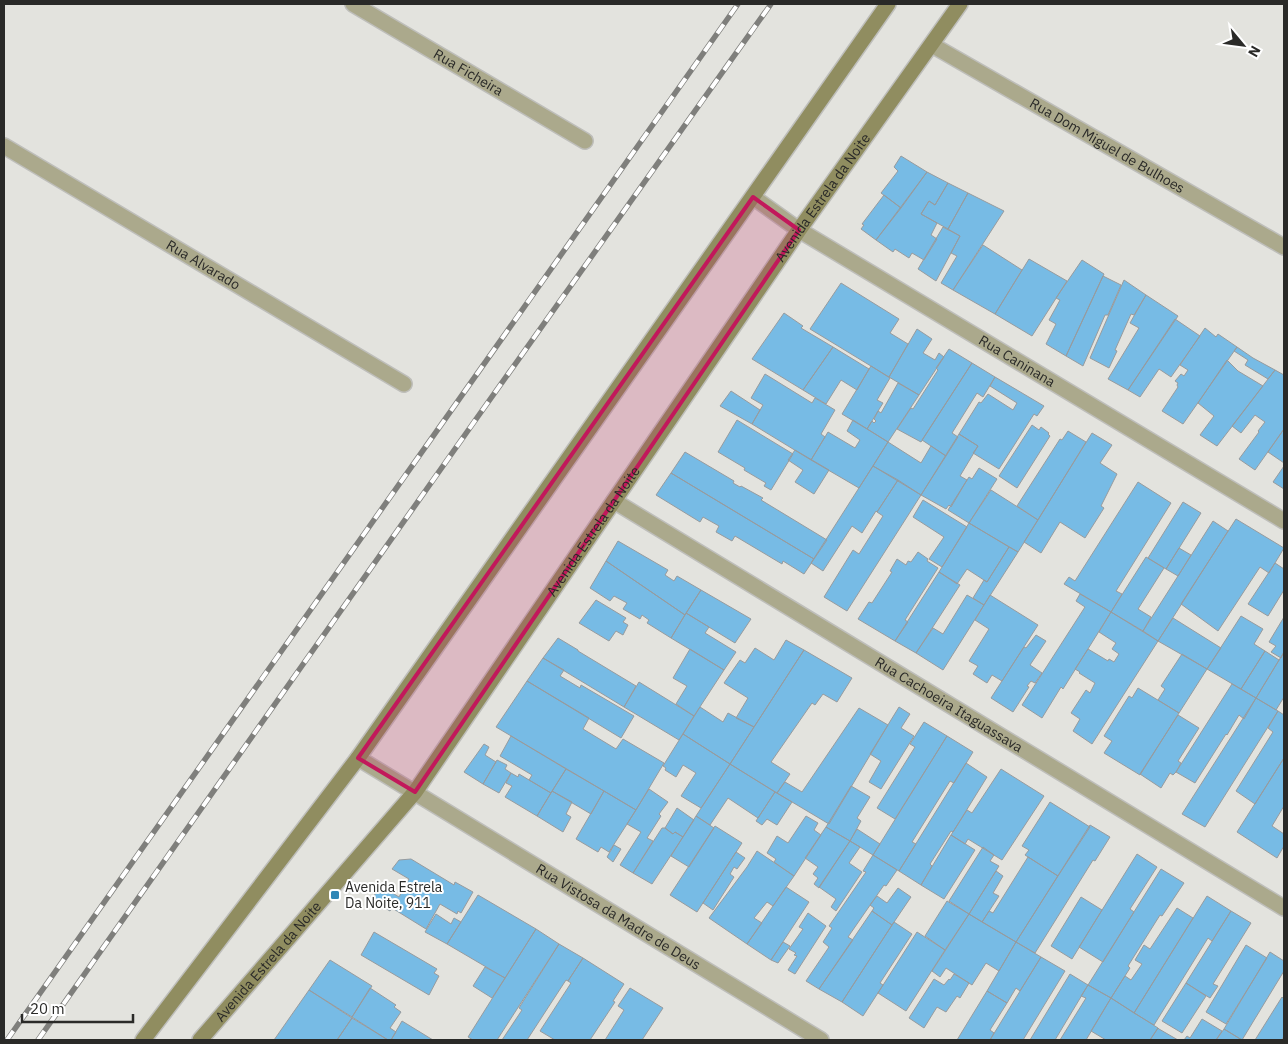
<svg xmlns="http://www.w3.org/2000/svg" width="1288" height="1044" font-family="'IBM Plex Sans',sans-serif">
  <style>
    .building { fill: #77bbe5; stroke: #979b9e }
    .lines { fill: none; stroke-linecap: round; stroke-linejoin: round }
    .street-casing { stroke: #bebeba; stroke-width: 18 }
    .secondary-casing { stroke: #bebeba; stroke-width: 18 }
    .street { stroke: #aba98c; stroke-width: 15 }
    .secondary { stroke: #908d60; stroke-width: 15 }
    .rail-casing { stroke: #7f7f7c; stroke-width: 5.5 }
    .rail { stroke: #fff; stroke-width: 4; stroke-dasharray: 11; stroke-linecap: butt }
    .marked { fill: #c2185b; fill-opacity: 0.2; stroke: #c2185b; stroke-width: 4; stroke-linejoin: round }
    .poi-dot { fill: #3087b6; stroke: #fff; stroke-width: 2 }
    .labels { text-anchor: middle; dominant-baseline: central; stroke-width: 4; stroke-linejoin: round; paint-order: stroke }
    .street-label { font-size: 14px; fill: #2a2a28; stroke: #fff }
    .poi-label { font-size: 14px; fill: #2a2a28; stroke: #fff; text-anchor: start }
  </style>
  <rect width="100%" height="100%" fill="#e3e3de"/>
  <!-- building -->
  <path class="building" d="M901,156L927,172L901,208L881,193L898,171L894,167Z
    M927,172L948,183L935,205L929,201L921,214L937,223L931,235L937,239L924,260L912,253L909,258L895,249L893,252L876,240Z
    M948,183L968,193L948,229L921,214L929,201L935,205Z
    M968,193L1004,211L953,290L941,283L957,256L951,253L960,236L948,229Z
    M884,195L901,208L876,240L861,229L864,225L862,224Z
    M943,227L960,236L936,281L918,269Z
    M983,245L1022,270L995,314L953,290Z
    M1029,259L1067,281L1032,336L995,314Z
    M1082,260L1104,274L1066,356L1046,344L1056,324L1049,320L1060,300L1056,298Z
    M1103,276L1121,285L1108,315H1105L1083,366L1066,356Z
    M1124,280L1146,295L1134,315L1131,314L1115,350L1117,351L1109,368L1090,358Z
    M841,283L899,319L890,333L908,344L889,377L810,329Z
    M1146,295L1178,316L1128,390L1108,379L1139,328L1130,323Z
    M784,313L803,326L801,328L833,347L803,390L752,359Z
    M1175,319L1200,336L1171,377L1159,369L1140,397L1128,390Z
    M1205,328L1216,337L1218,334L1237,347L1183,424L1162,411L1178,387L1177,385L1178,383L1175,381L1181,374L1184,376L1188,370L1180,365Z
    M917,329L932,339L923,353L935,360L939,353L944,357L919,395L889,377Z
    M833,347L869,369L857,390L841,380L826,404L803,390Z
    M1237,347L1253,358L1275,370L1268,379L1245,365L1248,360L1234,351Z
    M949,349L972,363L921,442L897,429L911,408L913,409L938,370L936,368Z
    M1227,360L1238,371L1263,386L1217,446L1200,435L1214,416L1198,403Z
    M972,363L995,377L983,397L977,393L952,433L958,437L946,456L922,440Z
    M871,366L890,378L877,400L883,403L867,429L842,414Z
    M1275,370L1284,375V429L1255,470L1239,459L1259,432L1258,431L1265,422L1255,415L1241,433L1232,426Z
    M765,374L812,403L815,398L835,410L821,434L825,437L811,460L752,424L763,405L751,398Z
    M995,377L1044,406L1037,416L1034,414L999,469L973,453L978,446L959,434L979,402L981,403L988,394L1013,410L1017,403L990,386Z
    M898,383L919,395L888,442L867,429L872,421L874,423L876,421L874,419L878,411L881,413Z
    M731,391L760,410L752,424L720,406Z
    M737,420L793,454L771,490L764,486L766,483L744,470L745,468L718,452Z
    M853,420L888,442L859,488L811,460L828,432L855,448L860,440L847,431Z
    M1032,425L1039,430L1041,427L1049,433L1048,434L1050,436L1017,488L999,476Z
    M1284,429V463L1268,452Z
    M1068,431L1086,442L1038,520L1017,506L1060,439L1062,440Z
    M1092,433L1112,445L1100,463L1117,474L1101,506L1104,508L1085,538L1060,522L1041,553L1024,542Z
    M959,434L978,446L960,476L967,480L951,507L949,505L946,509L921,495Z
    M888,442L921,463L931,446L946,456L921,495L873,466Z
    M795,450L829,470L814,494L795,482L803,470L788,460Z
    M685,452L734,481L733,483L740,487L741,486L763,498L761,500L827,540L814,559L671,473Z
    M873,466L898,480L877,512L876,511L862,533L852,526L823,571L811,563Z
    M1284,466V489L1273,482Z
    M979,468L997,479L969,523L948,510L967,480L969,477L972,479Z
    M671,473L814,559L804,574L783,561L782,564L735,536L732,541L716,532L719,526L703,517L700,522L656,495Z
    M898,480L921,495L847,611L824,597L853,550L859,554L883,516L877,512Z
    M1138,482L1171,503L1116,591L1122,594L1111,612L1064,584L1069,577L1075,581Z
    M991,490L1038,520L1018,552L969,523Z
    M923,500L967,527L942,567L929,559L944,537L913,517Z
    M1183,502L1201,513L1166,569L1148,558Z
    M1236,519L1284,548L1269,573L1260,567L1218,631L1181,604Z
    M1213,521L1228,531L1158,641L1143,631Z
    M969,523L1009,547L987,582L967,569L957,584L939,572Z
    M618,541L668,570L665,575L674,581L677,576L701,590L685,615L606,561Z
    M1009,547L1018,552L984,605L973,598L984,580L987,582Z
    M1179,548L1191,555L1178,576L1166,569Z
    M918,552L928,559L927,561L938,568L905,620L908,622L895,641L858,619L869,602L872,603L892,572L890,571L897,559L906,565L908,561L911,562Z
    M1146,557L1164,568L1138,609L1151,617L1143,631L1111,612Z
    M606,561L685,615L671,638L647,623L649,620L642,615L640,619L623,609L627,603L614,596L610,601L590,588Z
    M1275,563L1284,569V590L1268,616L1248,604Z
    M939,572L960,585L916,653L895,641Z
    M701,590L751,619L735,643L686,613Z
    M1080,594L1111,612L1063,689L1061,687L1042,718L1022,705L1085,607L1076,601Z
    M967,595L984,605L943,670L916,653L933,628L943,634Z
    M990,595L1038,625L1002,681L992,675L987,683L973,674L978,666L969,661L989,629L975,620Z
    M596,600L626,618L623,622L628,625L623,635L616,631L609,641L579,623Z
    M1111,612L1158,641L1092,744L1073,731L1080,719L1071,713L1086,690L1090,693L1095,683L1079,673L1080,672L1075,669L1088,649L1108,661L1109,659L1114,662L1119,654L1112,649L1116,643L1099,632Z
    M686,613L709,627L705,633L736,652L724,670L671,638Z
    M1241,616L1263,629L1254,644L1265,651L1241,689L1207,669Z
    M1284,617V652L1281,658L1271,652L1276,646L1269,642Z
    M1173,618L1221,648L1207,669L1158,641Z
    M1036,635L1046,641L1030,665L1042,673L1035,683L1031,681L1027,686L1029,687L1013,712L991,698L1024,647L1026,648Z
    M558,638L578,650V651L636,686L624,707L543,658Z
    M786,640L804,650L754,727L736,718L748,698L724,683L740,660L745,663L755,648L774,660Z
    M690,649L724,670L694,716L676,704L687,686L673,678Z
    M804,650L852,678L837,702L823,694L815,705L812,703L771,762L790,774L777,793L730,764Z
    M1265,651L1279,660L1256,698L1241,689Z
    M1284,652V697L1276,710L1256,698Z
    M1182,654L1207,669L1179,713L1158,700L1165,689L1161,686Z
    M543,658L564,670L560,676L580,688L581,685L634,716L621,738L527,681Z
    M527,681L589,718L583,729L616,749L623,739L664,763L636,810L496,727Z
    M639,682L694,716L679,740L624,707Z
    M1232,684L1256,698L1244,719L1239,715L1227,735L1226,734L1195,783L1176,772Z
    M1138,688L1179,713L1140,775L1104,753L1112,741L1104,736L1129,696L1132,698Z
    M1256,698L1278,711L1205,827L1182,814Z
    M700,707L723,722L728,713L754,727L730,764L683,734Z
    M899,707L910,714L901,728L914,736L881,789L869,782L881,761L870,754Z
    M859,708L888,725L829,824L777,793L785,782L802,792Z
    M1278,711L1284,715V758L1255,804L1236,791L1273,732L1268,728Z
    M1178,715L1199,728L1178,761L1181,763L1176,772L1173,775L1170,773L1161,788L1140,774Z
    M924,722L947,736L895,819L877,808L915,747L910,744Z
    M683,734L730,764L701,808L681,796L696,773L683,765L676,777L665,770L666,768L663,766Z
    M511,736L566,769L551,793L529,780L532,775L500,756Z
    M947,736L973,752L954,783L950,781L912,842L916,844L899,871L873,855Z
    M484,744L489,747L485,755L496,762L483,784L464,772Z
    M1284,758V806L1272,826L1284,834V846L1277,858L1237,832Z
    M497,760L507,765L505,769L511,773L499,793L483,784Z
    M966,763L987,777L953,832L951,831L930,864L932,866L921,885L899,871Z
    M730,764L775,792L758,818L728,798L710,825L696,816Z
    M566,769L604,791L591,814L552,791Z
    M1001,769L1044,796L1002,860L968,839L965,844L951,835L967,810L972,813Z
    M511,773L518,777L519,774L551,793L537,816L505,797L512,786L506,783Z
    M851,786L870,797L857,818L861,821L850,841L826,827Z
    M649,789L668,802L659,814L661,816L647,838L653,841L633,873L620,865L641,832L627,824Z
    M552,791L572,802L566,814L571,817L563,832L537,816Z
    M604,791L636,810L609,852L601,847L598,852L576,839Z
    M775,792L792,802L777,825L767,819L762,825L756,821Z
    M1050,802L1090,827L1058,876L1025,855L1029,850L1022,846Z
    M677,808L694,820L683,837L675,832L673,834L665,828Z
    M696,816L714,828L689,867L671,856Z
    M806,816L818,823L814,830L821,835L794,876L774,862L776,859L767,853L777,836L788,843Z
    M1090,825L1110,837L1095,861L1093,860L1035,953L1016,942Z
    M715,826L742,843L697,912L670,895Z
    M826,827L850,841L819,888L814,884L818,878L813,874L818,867L805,858Z
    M662,828H665L673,834L675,832L683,837L652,884L633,873Z
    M857,829L880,844L873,855L850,841Z
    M951,835L975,850L944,899L921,885Z
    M850,841L860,847L849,863L862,872L836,911L831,907L836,899L819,887Z
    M614,845L621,849L613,862L607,857Z
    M983,847L994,855L990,861L999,866L969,914L949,901Z
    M757,851L794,876L773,906L767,902L754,918L762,923L747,944L709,918L747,867Z
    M736,852L745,858L737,869L734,867L730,874L734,877L713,910L703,903Z
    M1137,854L1157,867L1130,909L1134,912L1103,962L1079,947Z
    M873,855L897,870L886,886L884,885L848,937L853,940L819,989L806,981L829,947L823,942L832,928L829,926L866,872L863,871Z
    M1028,857L1058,876L1016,942L982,922L989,911L993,913Z
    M411,859L454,885L455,882L473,892L461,913L458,911L457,914L440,904L426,929L392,908L390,911L371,900L381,886L399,897L409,879L392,869L399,860Z
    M1161,869L1184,883L1162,916L1160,915L1128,966L1130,968L1111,998L1088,985Z
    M996,871L1003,876L993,893L999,896L982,922L969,914Z
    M786,887L809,902L771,960L747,944Z
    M898,888L911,897L892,925L872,911L874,908L870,905L877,896L887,903Z
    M478,895L536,929L505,978L447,944Z
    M1207,896L1231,911L1212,941L1208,938L1154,1025L1134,1013Z
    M1081,897L1102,910L1072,959L1051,946Z
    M947,901L969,914L945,950L925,936Z
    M1177,908L1193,918L1134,1013L1111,998L1125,976L1131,980L1142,964L1135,960L1144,945L1150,949Z
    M872,911L892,925L842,1002L819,989Z
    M1231,911L1251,923L1213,984L1218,986L1210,998L1186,983Z
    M808,913L826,926L795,974L788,970L797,956L794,955L796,953L789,949L803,929L799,927Z
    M436,914L451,924L454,918L461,922L447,944L425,932Z
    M969,914L1016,942L999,971L986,963L972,985L946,968L940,977L932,971Z
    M894,922L912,934L880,983L883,985L863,1016L842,1002Z
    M536,929L559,944L497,1040H473L468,1037Z
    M374,932L437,969L434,973L439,976L429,995L361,955Z
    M917,932L945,950L906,1011L878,993Z
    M783,942L790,946L778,963L771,960Z
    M1016,942L1041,957L1020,991L1016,988L1007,1003L987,991Z
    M559,944L583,958L568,981L566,980L527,1040H502L522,1010L519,1008Z
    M1246,945L1267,958L1226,1024L1206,1012Z
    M1270,952L1284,961V971L1242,1040L1224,1029Z
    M1041,957L1065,971L1023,1040H990Z
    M583,958L624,984L613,1001L615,1002L590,1040H555L540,1031L571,983L568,981Z
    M330,960L372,986L352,1017L309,990Z
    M485,967L505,978L492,998L473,986Z
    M954,974L969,983L960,998L957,996L946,1012L937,1007L924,1028L909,1018L934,979L944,985L949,979L950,980Z
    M1070,974L1088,985L1055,1040H1030Z
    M1186,983L1206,996L1182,1033L1162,1021Z
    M1088,985L1111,998L1086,1040H1060L1086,998L1081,996Z
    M370,988L396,1005L394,1007L401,1012L390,1028L396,1032L391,1040H388L352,1017Z
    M630,988L663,1008L642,1040H605L624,1010L618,1006Z
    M309,990L352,1018L337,1040H274Z
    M987,991L1007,1003L990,1030L994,1033L990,1040H957Z
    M1282,997L1284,999V1036L1282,1040H1255Z
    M1111,998L1158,1028L1150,1040H1106L1091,1031Z
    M352,1018L388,1040H337Z
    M1202,1019L1222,1031L1216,1040H1184L1187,1036L1190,1038Z
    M402,1021L433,1040H391Z
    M1158,1028L1159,1029L1178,1040H1150Z
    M1224,1029L1242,1040H1216Z"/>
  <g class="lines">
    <!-- street casing -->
    <g class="street-casing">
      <g id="street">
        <path id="s1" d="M353,4L585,141"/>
        <path id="s2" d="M932,45L1284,247"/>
        <path id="s3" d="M4,146L404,384"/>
        <path id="s4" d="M753,197L799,230L1284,521"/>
        <path id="s5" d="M614,501L1284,908"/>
        <path id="s6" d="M358,758L821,1040"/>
      </g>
    </g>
    <!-- secondary casing -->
    <g class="secondary-casing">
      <g id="secondary">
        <path d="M143,1040L358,758L888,4"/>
        <path id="s7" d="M200,1040L415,792L799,230L960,4"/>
      </g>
    </g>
    <!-- street -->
    <use href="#street" class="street"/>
    <!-- secondary -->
    <use href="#secondary" class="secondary"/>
    <!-- rail casing -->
    <g class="rail-casing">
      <path id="rail" d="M7,1040L738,4
        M38,1040L474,422L771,4"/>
    </g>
    <!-- rail -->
    <use href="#rail" class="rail"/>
  </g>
  <!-- marked area -->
  <path class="marked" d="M753,197L799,230L415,792L358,758Z"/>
  <!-- markers -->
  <rect class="poi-dot" x="330" y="890" width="10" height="10" rx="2.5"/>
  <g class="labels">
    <!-- street labels -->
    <g class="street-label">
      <text stroke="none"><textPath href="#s1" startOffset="134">Rua Ficheira</textPath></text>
      <text stroke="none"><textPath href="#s2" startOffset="202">Rua Dom Miguel de Bulhoes</textPath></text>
      <text stroke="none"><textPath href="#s7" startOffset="1049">Avenida Estrela da Noite</textPath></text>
      <text stroke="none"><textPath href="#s3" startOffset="232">Rua Alvarado</textPath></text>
      <text stroke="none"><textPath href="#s4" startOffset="311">Rua Caninana</textPath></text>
      <text stroke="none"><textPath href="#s7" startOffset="644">Avenida Estrela da Noite</textPath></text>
      <text stroke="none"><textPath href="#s5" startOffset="392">Rua Cachoeira Itaguassava</textPath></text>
      <text stroke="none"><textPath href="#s6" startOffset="305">Rua Vistosa da Madre de Deus</textPath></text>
      <text stroke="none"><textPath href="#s7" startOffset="104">Avenida Estrela da Noite</textPath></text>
    </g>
    <!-- poi labels -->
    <g class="poi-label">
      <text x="345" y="887">Avenida Estrela<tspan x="345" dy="16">Da Noite, 911</tspan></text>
    </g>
  </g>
  <!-- border -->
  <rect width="1288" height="1044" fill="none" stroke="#2a2a28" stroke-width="10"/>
  <!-- north arrow -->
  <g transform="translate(1243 45) rotate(119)" stroke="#ffffff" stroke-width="4" paint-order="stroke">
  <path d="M0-4L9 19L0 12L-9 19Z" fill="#2a2a28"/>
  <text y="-8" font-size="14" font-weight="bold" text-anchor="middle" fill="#2a2a28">N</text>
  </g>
  <!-- scale -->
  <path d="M22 1014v8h111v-8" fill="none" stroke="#2a2a28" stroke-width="2.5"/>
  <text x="30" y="1014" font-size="15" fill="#2a2a28" stroke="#ffffff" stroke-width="4" paint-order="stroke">20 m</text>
</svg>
